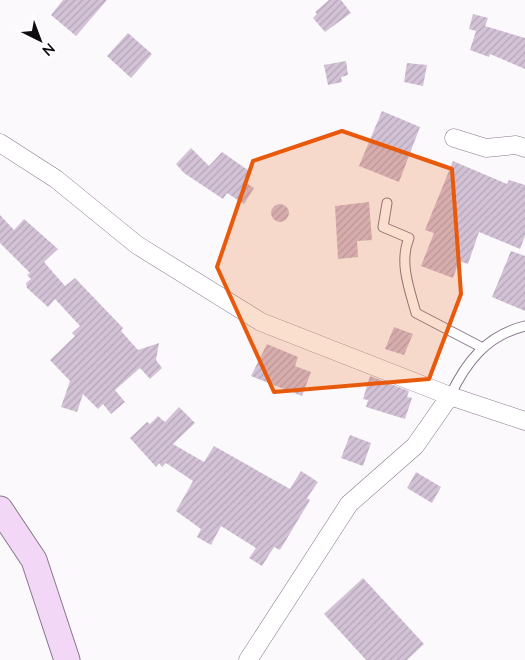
<svg xmlns="http://www.w3.org/2000/svg" width="525" height="660" font-family="Lato,sans-serif">
  <style>
    .building { fill: url(#building-hatch) }
    .lines { fill: none; stroke-linecap: round; stroke-linejoin: round }
    .lane-casing { stroke: #88788b; stroke-width: 11 }
    .street-casing { stroke: #88788b; stroke-width: 19 }
    .secondary-casing { stroke: #88788b; stroke-width: 27 }
    .lane { stroke: #fff; stroke-width: 9 }
    .street { stroke: #fff; stroke-width: 18 }
    .secondary { stroke: #f2d7f7; stroke-width: 25 }
    .marked { fill: #e8590c; fill-opacity: 0.2; stroke: #e8590c; stroke-width: 4; stroke-linejoin: round }
  </style>
  <defs>
    <pattern id="building-hatch" width="6" height="6" patternUnits="userSpaceOnUse" patternTransform="scale(1.25)"><rect width="6" height="6" fill="#d3c2d6"/><path d="M-1 1l2-2M0 6l6-6M5 7l2-2" fill="none" stroke="#b4a5b7"/></pattern>
  </defs>
  <rect width="100%" height="100%" fill="#fcf9fd"/>
  <!-- building -->
  <path class="building" d="M63,0H107L76,36L51,15Z
    M329,0H341L351,13L325,32L313,18L317,14L315,12Z
    M473,14L488,18L485,26L525,38V69L490,54L489,57L470,50L476,31L469,29Z
    M128,33L152,54L131,78L107,56Z
    M346,61L348,75L341,77L342,82L328,85L324,65Z
    M407,63L427,65L423,86L404,82Z
    M382,111L420,127L399,182L359,166Z
    M191,148L209,166L222,152L252,173L245,182L254,188L244,204L227,193L223,199L184,173L176,164Z
    M453,161L507,184L509,180L525,185V236L520,249L479,232L468,264L459,261L453,278L421,266L434,233L425,230Z
    M369,202L372,240L357,241L358,257L338,259L335,206Z
    M271 213a9 9 0 1 1 18 0a9 9 0 1 1-18 0Z
    M0,215L14,230L24,219L58,249L44,262L65,286L75,278L123,328L121,331L138,350L159,343L156,360L162,368L150,379L140,368L115,390L125,402L111,414L103,404L98,409L83,394L77,412L61,407L70,381L50,360L75,336L72,333L80,326L55,299L48,307L27,288L26,283L31,279L27,275L30,273L0,243Z
    M511,251L525,256V311L492,297Z
    M394,327L413,334L404,355L385,349Z
    M267,344L298,357L295,366L311,372L302,396L251,376Z
    M370,376L409,391L407,397L412,398L405,419L366,407L368,400L363,399Z
    M179,407L195,423L173,444L204,462L214,446L290,489L301,471L318,482L307,498L310,500L280,550L274,547L262,566L249,558L256,548L221,526L211,545L197,537L201,529L176,511L193,481L166,463L162,467L159,463L156,467L130,438L147,422L150,424L158,416L165,422Z
    M350,435L371,443L363,466L341,458Z
    M416,472L441,487L432,503L407,488Z
    M363,578L424,644L407,660H366L324,614Z"/>
  <g class="lines">
    <!-- lane casing -->
    <g class="lane-casing">
      <path id="lane" d="M387,203L383,227L409,238C399,262 409,288 416,313L481,347
        M450,396C466,362 487,335 525,326"/>
    </g>
    <!-- street casing -->
    <g class="street-casing">
      <path id="street" d="M454,138L486,148L516,145L525,148
        M0,143L56,179L137,245L261,322L450,396L525,421
        M248,660L349,504L415,446L450,396"/>
    </g>
    <!-- secondary casing -->
    <g class="secondary-casing">
      <path id="secondary" d="M0,509L34,560L67,660"/>
    </g>
    <!-- lane -->
    <use href="#lane" class="lane"/>
    <!-- street -->
    <use href="#street" class="street"/>
    <!-- secondary -->
    <use href="#secondary" class="secondary"/>
  </g>
  <!-- marked area -->
  <path class="marked" d="M342,131L452,169L461,294L429,379L274,392L217,267L253,161Z"/>
  <!-- north arrow -->
  <g transform="translate(40 40) rotate(138)" stroke="#ffffff" stroke-width="4" paint-order="stroke">
  <path d="M0-4L9 19L0 12L-9 19Z" fill="#100b11"/>
  <text y="-8" font-size="14" font-weight="bold" text-anchor="middle" fill="#100b11">N</text>
  </g>
</svg>
